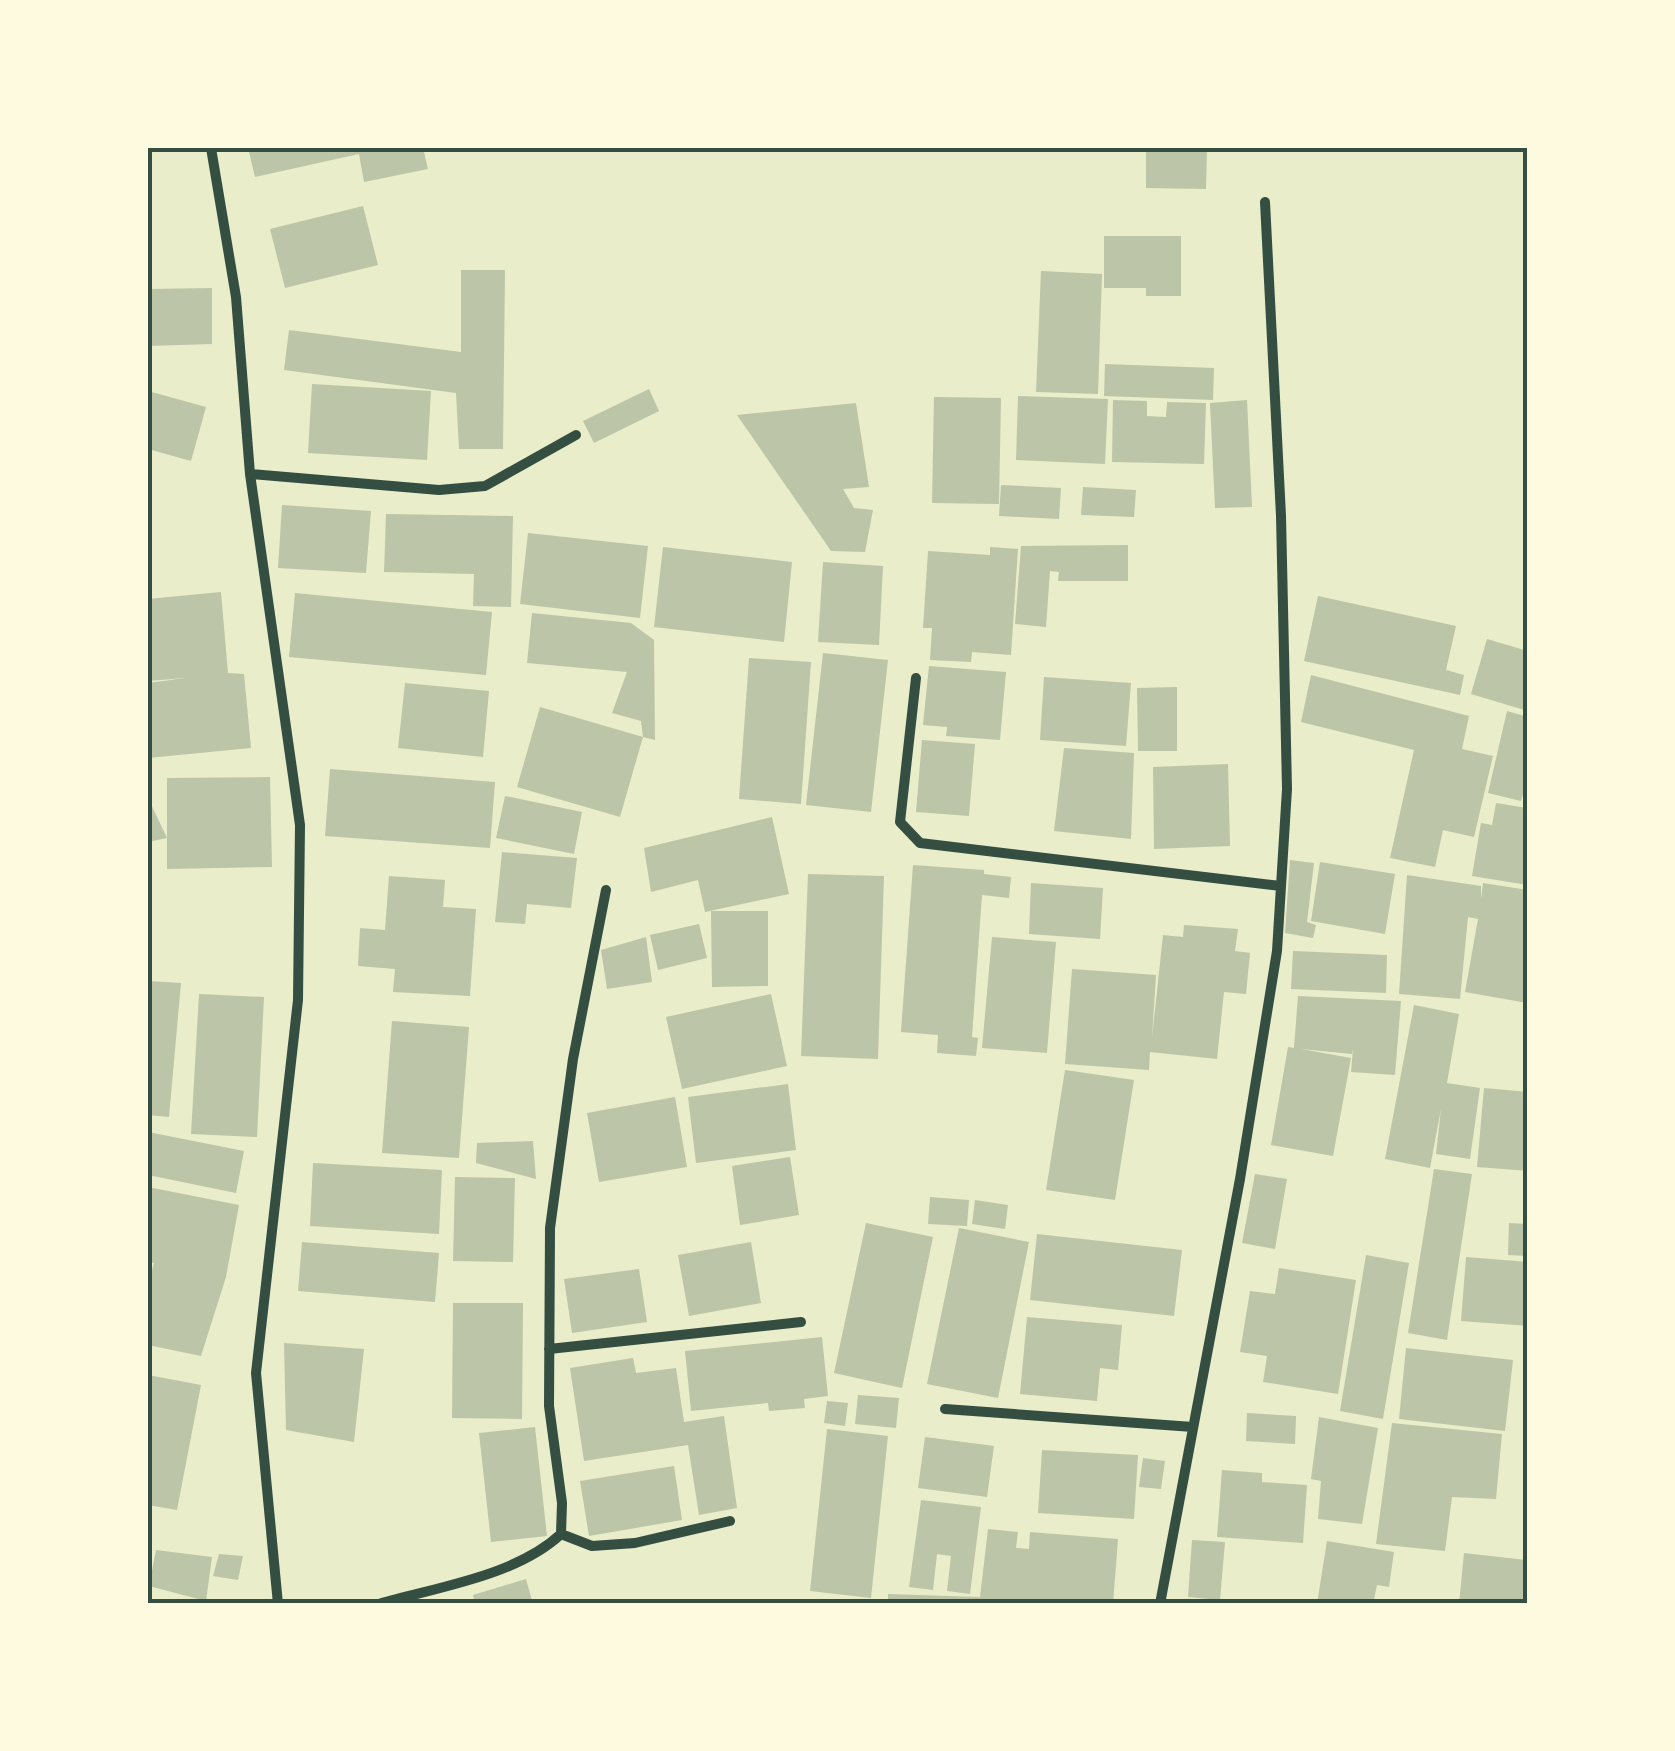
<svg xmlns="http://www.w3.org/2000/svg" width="1675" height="1751" font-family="'DM Sans',sans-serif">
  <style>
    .building { fill: #bcc5a7 }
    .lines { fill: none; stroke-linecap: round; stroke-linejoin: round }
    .minor { stroke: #344e41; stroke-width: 10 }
    .neatline { fill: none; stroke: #344e41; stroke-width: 4 }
  </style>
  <rect width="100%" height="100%" fill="#e9edc9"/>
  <!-- building -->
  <path class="building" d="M248,148H423L428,169L364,182L359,154L255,177Z
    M1146,148H1207L1206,189L1146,188Z
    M363,206L378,265L285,288L270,229Z
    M1104,236H1181V296H1146V288H1104Z
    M461,270H505L503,449H459L456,393L284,370L289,330L461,352Z
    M1041,271L1102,274L1098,394L1036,392Z
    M212,288V344L148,346V289Z
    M1105,364L1214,368L1213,400L1104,396Z
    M312,384L431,391L427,460L308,453Z
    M649,389L659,411L594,443L583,421Z
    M148,391L206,407L191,461L148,449Z
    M1018,396L1108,399L1105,464L1016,460Z
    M934,397L1001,398L999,504L932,503Z
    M1113,400L1147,401V416L1166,417L1167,402L1206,403L1204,464L1112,462Z
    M1247,400L1252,507L1215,508L1210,403Z
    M856,403L869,487L843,489L854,508L873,510L865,552L831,551L737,415Z
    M1001,485L1061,488L1059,519L999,516Z
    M1083,487L1136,490L1134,517L1081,515Z
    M282,505L371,511L366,573L278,568Z
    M386,514L513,516L511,607L473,606L474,574L384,572Z
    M528,533L648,546L640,618L520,604Z
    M1128,545V581H1058L1059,572L1050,571L1046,627L1015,624L1021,546Z
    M663,547L792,562L784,642L654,627Z
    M990,547L1018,549L1011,655L972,652L971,662L930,660L932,628H923L928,551L990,555Z
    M823,562L883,566L879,645L818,642Z
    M221,592L228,673L244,674L251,748L148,758V683L185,678L148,681V599Z
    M295,593L492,612L486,675L289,657Z
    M1318,596L1456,626L1446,670L1464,675L1460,695L1304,661Z
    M532,613L631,623L654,640L655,740L643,737L641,721L612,713L627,672L527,663Z
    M1487,639L1528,651V711L1471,694Z
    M823,653L888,660L871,812L806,805Z
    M749,658L811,662L801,804L739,799Z
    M929,666L1006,672L1000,740L946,736L947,727L923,725Z
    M1311,675L1469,716L1462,749L1493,756L1474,837L1443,830L1435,867L1390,858L1414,750L1301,722Z
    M1044,677L1131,683L1126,746L1040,740Z
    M405,683L489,691L483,757L398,748Z
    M1177,687V751H1138L1137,688Z
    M540,707L643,737L620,817L517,787Z
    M1507,711L1528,717V778L1521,801L1488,793Z
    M922,740L975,744L969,816L916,812Z
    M1064,748L1134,753L1131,839L1054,831Z
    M1228,764L1230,846L1154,849L1153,767Z
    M330,769L495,782L490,848L325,836Z
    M270,777L272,867L167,869V838L148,842V798L167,838V778Z
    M505,796L582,812L574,854L496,838Z
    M1496,803L1528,808V885L1472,876L1481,823L1492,825Z
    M772,817L789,894L705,912L698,880L651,892L644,848Z
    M502,852L577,858L571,908L527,904L525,924L495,922Z
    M1290,860L1314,863L1307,922L1316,925L1313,938L1285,933Z
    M1320,862L1395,874L1385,934L1311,921Z
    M913,865L984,870V874L1011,877L1009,898L982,895L972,1037L978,1038L976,1056L937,1053L938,1035L901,1032Z
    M808,874L884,876L878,1059L801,1056Z
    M1407,875L1481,886V899L1483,883L1528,890V1003L1465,992L1478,919L1468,917L1460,999L1399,994Z
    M389,876L445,880L443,907L476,909L470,996L393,992L395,969L358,966L360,928L385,930Z
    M1031,883L1103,888L1100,939L1029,934Z
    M711,911H768V986L712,987Z
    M699,924L707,958L658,970L650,935Z
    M1184,925L1238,929L1235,951L1250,953L1246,994L1224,992L1217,1059L1150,1052L1149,1070L1065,1064L1072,969L1156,975L1152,1038L1163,935L1183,937Z
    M646,937L652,982L607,989L601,950Z
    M992,937L1056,942L1047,1053L982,1048Z
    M1293,951L1387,955L1386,993L1291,989Z
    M148,981L181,983L169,1117L148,1115Z
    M199,994L264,997L257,1137L191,1134Z
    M771,994L787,1066L682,1089L666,1017Z
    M1298,996L1401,1001L1395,1075L1351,1072L1353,1049L1352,1054L1301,1049L1351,1058L1333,1156L1271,1145L1288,1047L1294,1048Z
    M1414,1005L1459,1014L1447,1083L1480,1088L1470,1159L1436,1154L1441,1109L1430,1168L1385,1159Z
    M392,1021L469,1027L459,1158L382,1153Z
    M1065,1070L1134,1080L1115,1200L1046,1190Z
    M788,1084L796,1150L696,1163L688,1097Z
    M1484,1088L1528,1092V1171L1477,1167Z
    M675,1097L687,1167L599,1182L587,1113Z
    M148,1132L244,1151L236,1193L148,1175Z
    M533,1141L536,1179L476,1163L477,1143Z
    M790,1157L799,1215L740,1225L732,1166Z
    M313,1163L442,1170L439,1234L310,1226Z
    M1434,1169L1472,1174L1447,1340L1408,1333Z
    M1255,1174L1287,1179L1275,1249L1242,1243Z
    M455,1177L515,1178L513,1262L453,1261Z
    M148,1187L239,1205L226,1277L201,1356L148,1345V1283L154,1263L148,1262Z
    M930,1197L969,1200L967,1226L928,1224Z
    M975,1200L1008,1205L1005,1229L972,1224Z
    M866,1223L933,1237L902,1388L834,1373Z
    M1509,1223L1528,1224V1256L1508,1255Z
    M959,1228L1029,1242L998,1398L927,1384Z
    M1037,1234L1182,1250L1174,1316L1030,1300Z
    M302,1242L439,1253L435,1302L298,1291Z
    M751,1242L761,1303L689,1316L678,1255Z
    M1366,1255L1409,1263L1383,1419L1340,1411Z
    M1466,1257L1528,1262V1326L1461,1321Z
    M1279,1268L1356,1280L1338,1394L1263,1382L1267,1356L1240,1352L1250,1291L1275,1294Z
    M639,1269L647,1322L572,1333L564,1279Z
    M453,1303H523L522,1419L452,1418Z
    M1027,1317L1122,1325L1118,1370L1100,1368L1097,1401L1020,1394Z
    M822,1337L828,1396L804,1399L805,1408L769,1411L768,1403L691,1411L685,1351Z
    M284,1343L364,1349L354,1442L286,1430Z
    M1406,1348L1513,1360L1505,1431L1399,1419Z
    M633,1358L636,1373L676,1368L684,1422L724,1416L737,1508L699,1515L688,1445L584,1461L570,1368Z
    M148,1375L201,1385L177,1510L148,1505Z
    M858,1395L899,1398L896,1428L855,1424Z
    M827,1401L848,1403L845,1426L824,1423Z
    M1247,1413L1296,1416L1295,1444L1246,1441Z
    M1319,1417L1378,1428L1362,1524L1318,1519L1321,1481L1311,1479Z
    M1392,1423L1502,1434L1496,1499L1452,1497L1445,1551L1376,1544Z
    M535,1427L547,1536L491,1542L479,1433Z
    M827,1429L888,1436L871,1598L810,1591Z
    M925,1437L994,1446L987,1497L918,1488Z
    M1042,1450L1138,1455L1134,1519L1038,1513Z
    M1143,1458L1165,1461L1161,1489L1139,1487Z
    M674,1466L682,1520L589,1536L580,1481Z
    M1222,1470L1262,1473V1482L1307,1485L1303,1543L1217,1537Z
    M921,1500L981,1507L970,1594L947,1591L951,1556L937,1554L933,1590L909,1587Z
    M988,1529L1018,1532L1016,1548L1029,1549L1030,1532L1118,1539L1113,1604H888V1594L980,1597Z
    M1192,1540L1225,1542L1220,1600L1188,1597Z
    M1327,1541L1394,1552L1389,1587L1377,1585L1373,1604H1317Z
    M156,1550L212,1557L206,1601L149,1586Z
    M1464,1553L1527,1560L1523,1604H1459Z
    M219,1554L243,1556L238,1580L213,1576Z
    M526,1579L533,1604H475L473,1595Z"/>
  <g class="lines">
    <!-- minor -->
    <path class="minor" d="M211,148L236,297L250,474L300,825L298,1000L256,1373L278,1604
      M250,474L439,490L485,486L576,435
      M916,678L900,822L920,843L1281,886
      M549,1349L801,1322
      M945,1409L1193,1427
      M561,1534L592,1546L635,1543L730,1521
      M379,1604C437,1587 516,1576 561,1534L562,1503L549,1406L550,1228L573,1059L606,890
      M1160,1604L1240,1179L1277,951L1287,789L1281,516L1265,202"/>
  </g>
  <!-- border -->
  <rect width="1675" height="1751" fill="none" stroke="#fefae0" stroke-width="300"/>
  <rect x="150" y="150" width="1375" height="1451" class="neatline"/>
</svg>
